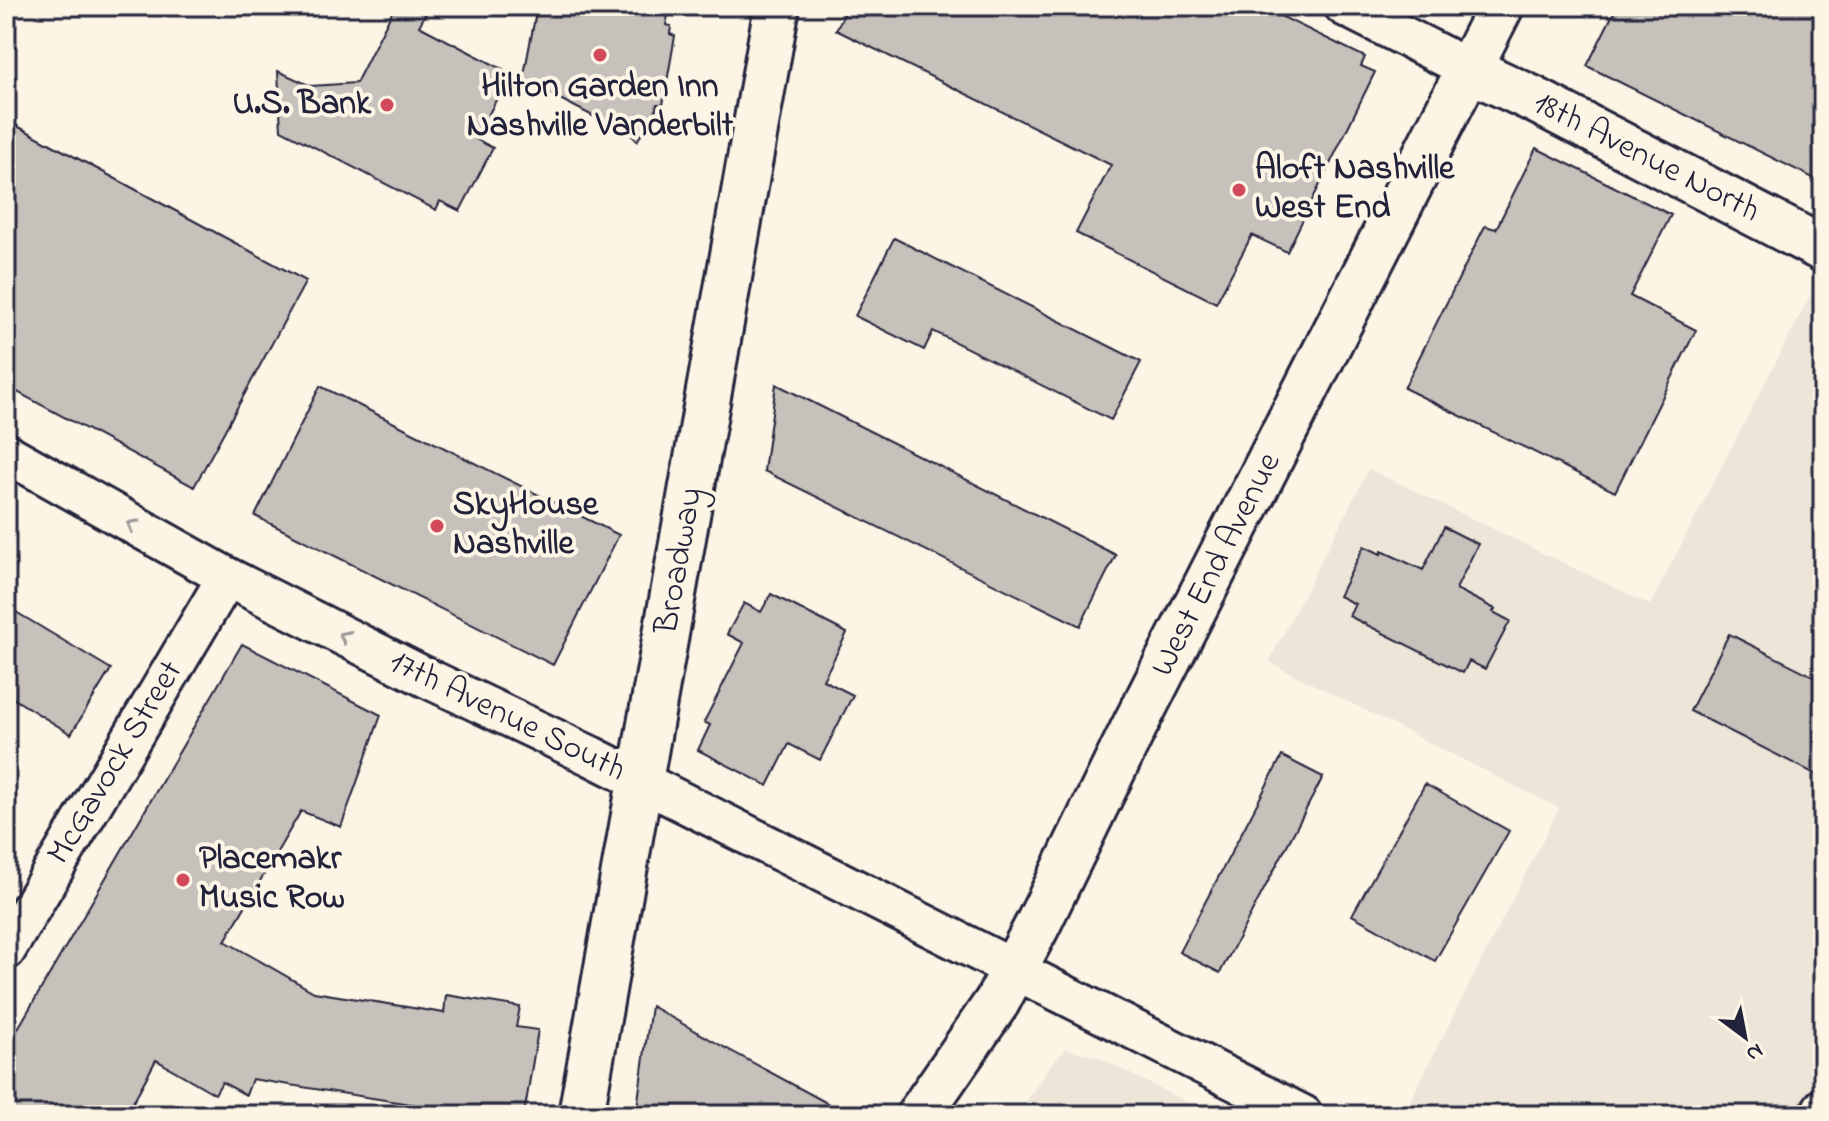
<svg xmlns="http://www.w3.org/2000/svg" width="1829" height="1121" font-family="'Indie Flower',sans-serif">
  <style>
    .built { fill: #ece5d8 }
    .building { fill: #c6c1bb; stroke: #22223b; stroke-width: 2 }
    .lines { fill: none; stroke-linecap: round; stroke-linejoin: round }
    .minor-casing { stroke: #22223b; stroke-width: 44 }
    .secondary-casing { stroke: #22223b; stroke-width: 50 }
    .primary-casing { stroke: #22223b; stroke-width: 50 }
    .minor { stroke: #fcf5e5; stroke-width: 38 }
    .secondary { stroke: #fcf5e5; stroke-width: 44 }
    .primary { stroke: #fcf5e5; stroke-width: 44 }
    .oneway { stroke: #9a9698 }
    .poi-dot { fill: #d1495b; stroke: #fcf5e5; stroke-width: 3 }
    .labels { text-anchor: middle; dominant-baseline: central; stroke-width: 8; stroke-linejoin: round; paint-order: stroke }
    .poi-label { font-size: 34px; font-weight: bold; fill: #22223b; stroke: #fcf5e5; text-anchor: start }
    .street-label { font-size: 34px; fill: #22223b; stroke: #fcf5e5 }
  </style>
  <rect width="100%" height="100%" fill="#fcf5e5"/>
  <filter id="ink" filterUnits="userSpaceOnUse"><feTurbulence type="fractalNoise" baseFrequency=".0125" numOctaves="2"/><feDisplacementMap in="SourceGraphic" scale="16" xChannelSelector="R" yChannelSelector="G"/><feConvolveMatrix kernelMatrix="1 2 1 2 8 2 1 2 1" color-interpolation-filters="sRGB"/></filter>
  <g filter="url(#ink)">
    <!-- built -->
    <path class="built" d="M1823,271V1115H1403L1559,808L1269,662L1369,469L1650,605Z
      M1067,1049L1095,1056L1212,1115H1017L1051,1064Z"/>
    <!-- building -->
    <path class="building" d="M395,6H430L419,26L510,73L476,139L493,148L460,211L440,201L436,210L281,130L278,71L311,86L356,83Z
      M546,6H670L666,25L671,26L670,34L675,36L663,105L657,104L655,114L637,141L627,130L616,128L523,80L536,12L545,14Z
      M848,6H1260L1365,57L1361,66L1375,72L1287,252L1252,235L1216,303L1076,233L1111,165L836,30Z
      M1617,6H1823V183L1587,66Z
      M6,120L306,281L194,487L6,386Z
      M1536,148L1671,215L1630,296L1696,330L1615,492L1404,388L1485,226L1496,229Z
      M894,238L1141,362L1111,420L933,331L924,350L855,316Z
      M776,384L1116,555L1080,626L764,471Z
      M320,386L619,535L553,665L255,516Z
      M1444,527L1478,544L1456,589L1495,609L1493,612L1510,621L1485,669L1469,661L1463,673L1349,616L1355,604L1339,596L1364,546L1381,554L1382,551L1423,570Z
      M771,594L847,633L823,680L853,695L820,760L789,744L768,786L698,750L710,725L704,722L744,643L727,634L744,603L761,612Z
      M6,606L111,669L71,734L6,694Z
      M1729,634L1823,681V778L1690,711Z
      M242,644L381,715L341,827L301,811L225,941L314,992L444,1013L446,995L520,1007L516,1027L538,1030L524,1115H480L252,1079L246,1095L222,1082L215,1094L156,1060L126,1115H6V1049Z
      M1282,756L1323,777L1220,973L1179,952Z
      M1425,784L1509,831L1435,961L1352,915Z
      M651,1006L722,1046L849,1115H636Z"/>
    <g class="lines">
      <!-- minor casing -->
      <g class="minor-casing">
        <path id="minor" d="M1344,6L1469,69
          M6,453L227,577L427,678L591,756L1303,1115
          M6,950L227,577
          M1819,1115L1823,1108"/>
      </g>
      <!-- secondary casing -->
      <g class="secondary-casing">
        <path id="secondary" d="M1469,69L1535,100L1823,249"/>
      </g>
      <!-- primary casing -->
      <g class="primary-casing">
        <path id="primary" d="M581,1115L777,6
          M919,1115L997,1002L1037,926L1135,725L1501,6"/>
      </g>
      <!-- minor -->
      <use href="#minor" class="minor"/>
      <!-- secondary -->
      <use href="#secondary" class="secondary"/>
      <!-- primary -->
      <use href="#primary" class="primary"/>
    </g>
    <!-- one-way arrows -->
    <defs><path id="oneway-chevron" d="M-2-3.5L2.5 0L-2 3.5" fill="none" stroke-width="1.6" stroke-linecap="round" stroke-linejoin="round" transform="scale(2)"/></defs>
    <g class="oneway">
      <use href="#oneway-chevron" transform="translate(132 525) rotate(-150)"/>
      <use href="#oneway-chevron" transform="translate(344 636) rotate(-153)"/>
    </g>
  </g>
  <!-- markers -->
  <g class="poi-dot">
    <circle cx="600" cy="55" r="8"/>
    <circle cx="387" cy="105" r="8"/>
    <circle cx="1239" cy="190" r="8"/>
    <circle cx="437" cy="526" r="8"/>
    <circle cx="183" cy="880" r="8"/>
  </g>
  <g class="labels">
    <!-- poi labels -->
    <g class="poi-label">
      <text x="600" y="88" text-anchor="middle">Hilton Garden Inn<tspan x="600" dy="39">Nashville Vanderbilt</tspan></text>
      <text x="371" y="105" text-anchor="end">U.S. Bank</text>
      <text x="1255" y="170">Aloft Nashville<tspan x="1255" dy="39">West End</tspan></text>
      <text x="453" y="506">SkyHouse<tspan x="453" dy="39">Nashville</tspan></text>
      <text x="199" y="860">Placemakr<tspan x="199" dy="39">Music Row</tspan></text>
    </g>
    <!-- street labels -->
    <g class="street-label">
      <text transform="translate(1646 158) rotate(27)">18th Avenue North</text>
      <text transform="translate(680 561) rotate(-80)">Broadway</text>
      <text transform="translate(1217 565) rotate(-63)">West End Avenue</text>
      <text transform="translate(507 717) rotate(26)">17th Avenue South</text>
      <text transform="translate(116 763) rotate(-59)">McGavock Street</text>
    </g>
  </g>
  <!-- margin -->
  <rect width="1829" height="1121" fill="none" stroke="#fcf5e5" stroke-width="32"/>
  <rect x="16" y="16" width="1797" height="1089" fill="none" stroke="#22223b" stroke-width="3" filter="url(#ink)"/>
  <!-- north arrow -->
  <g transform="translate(1745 1037) rotate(148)" stroke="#fcf5e5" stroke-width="6" paint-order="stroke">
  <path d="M0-6L14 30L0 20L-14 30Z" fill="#22223b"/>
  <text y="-12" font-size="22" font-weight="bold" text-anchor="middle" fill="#22223b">N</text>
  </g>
</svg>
